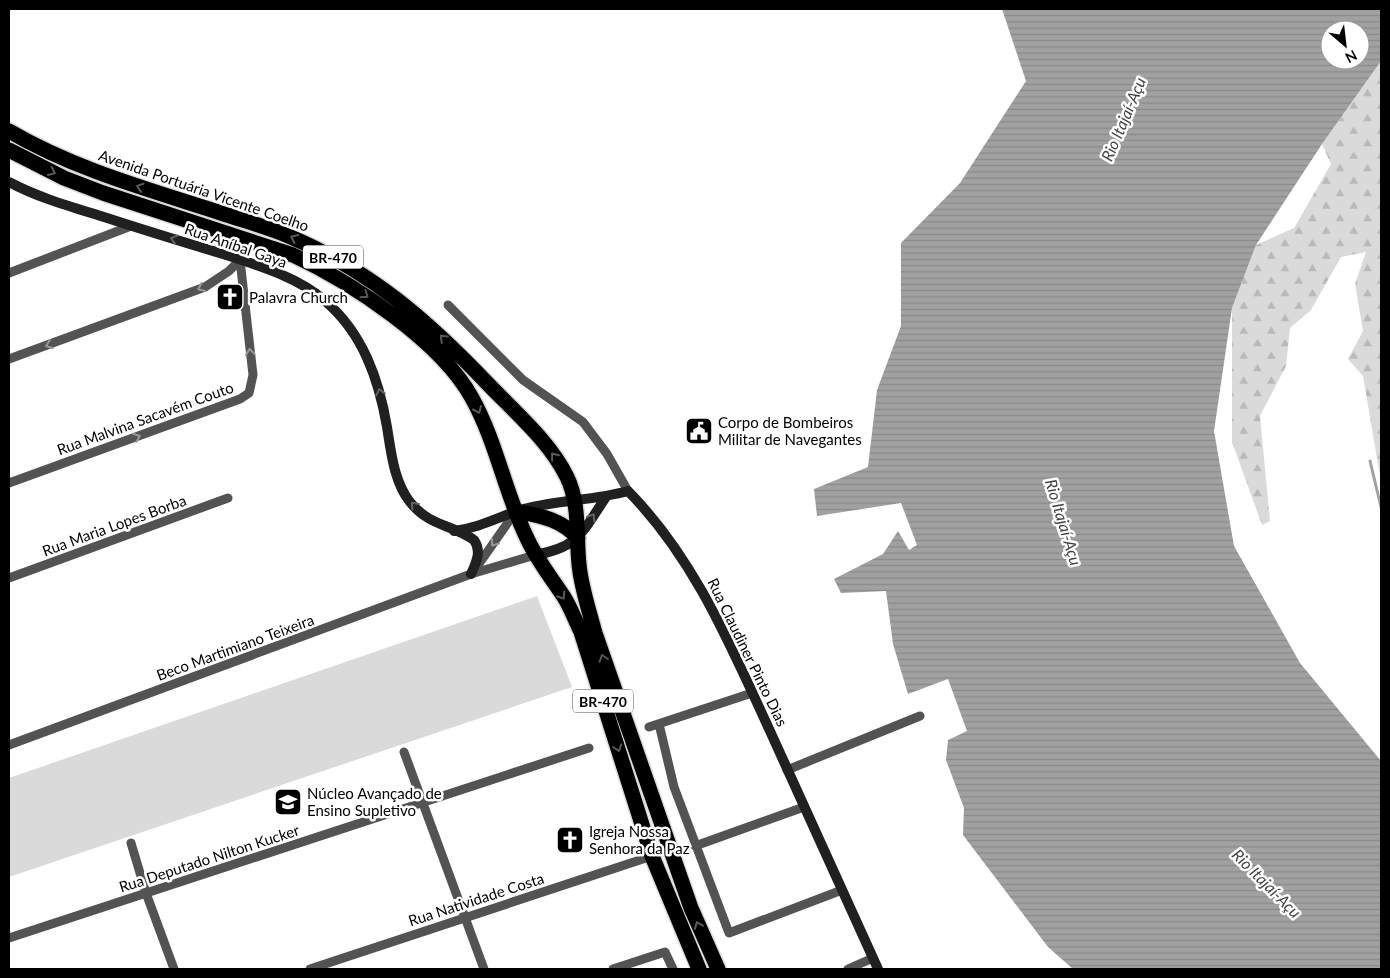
<svg xmlns="http://www.w3.org/2000/svg" width="1390" height="978" font-family="Lato,sans-serif">
  <style>
    .grass { fill: #dadada }
    .forest { fill: url(#forest-firs) }
    .water { fill: url(#water-rules); fill-rule: evenodd }
    .lines { fill: none; stroke-linecap: round; stroke-linejoin: round }
    .stream { stroke: #a1a1a1; stroke-width: 3 }
    .highway-casing { stroke: #dbdbdb; stroke-width: 18 }
    .street { stroke: #535353; stroke-width: 9 }
    .secondary { stroke: #202020; stroke-width: 10 }
    .highway { stroke: #000; stroke-width: 15 }
    .oneway { stroke: #595959 }
    .oneway2 { stroke: #636363 }
    .oneway3 { stroke: #989898 }
    .labels { text-anchor: middle; dominant-baseline: central; stroke-width: 5; stroke-linejoin: round; paint-order: stroke }
    .shield { fill: #fff; stroke: #4c4c4c; stroke-width: 1 }
    .shield-label { font-size: 14px; font-weight: bold; fill: #000 }
    .street-label { font-size: 15px; fill: #000; stroke: #fff }
    .poi-label { font-size: 15px; fill: #000; stroke: #fff; text-anchor: start }
    .water-label { font-size: 16px; font-style: italic; fill: #424242; stroke: #fff }
  </style>
  <defs>
    <pattern id="forest-firs" width="22" height="20" patternUnits="userSpaceOnUse" patternTransform="scale(1.25)"><rect width="22" height="20" fill="#dadada"/><path d="M5 1l3.5 6h-7zM16 11l3.5 6h-7z" fill="#b9b9b9"/></pattern>
    <pattern id="water-rules" width="6" height="5" patternUnits="userSpaceOnUse" patternTransform="scale(1.25)"><rect width="6" height="5" fill="#a1a1a1"/><path d="M0 2.5h6" fill="none" stroke="#898989"/></pattern>
  </defs>
  <rect width="100%" height="100%" fill="#fff"/>
  <!-- grass -->
  <path class="grass" d="M537,596L572,687L9,877V778Z"/>
  <!-- forest -->
  <path class="forest" d="M1381,61V482L1363,376L1348,359L1363,331L1355,284L1366,252L1341,257L1311,310L1290,328L1286,366L1260,416L1270,521L1262,525L1232,442V308L1256,245L1294,228L1331,164L1322,144Z"/>
  <!-- water -->
  <path class="water" d="M1002,9H1381V61L1322,144L1256,245L1232,308L1214,431L1234,546L1300,663L1381,761V969H1073L1048,947L963,835L964,808L946,760L948,740L967,731L948,679L908,694L893,644L886,591L841,593L834,579L883,554L898,531L909,550L917,545L901,503L817,516L814,489L868,467L877,390L901,326V243L960,183L1026,81ZM1330,30H1360V60H1330Z"/>
  <g class="lines">
    <!-- stream -->
    <path class="stream" d="M1370,461L1381,507"/>
    <!-- highway casing -->
    <g class="highway-casing">
      <path id="highway" d="M9,131C74,169 147,189 218,212C241,220 264,226 286,235C370,270 427,320 489,385C516,413 550,442 567,477C580,504 576,535 579,564C581,587 589,610 595,633L691,908L718,969
        M9,150L64,178L103,193L293,255C351,282 441,341 472,398C496,441 505,492 526,536C536,559 551,577 564,597C571,608 575,620 581,632L652,856L699,969
        M516,511C541,516 561,519 578,538"/>
    </g>
    <!-- street -->
    <path class="street" d="M9,273L131,226
      M448,305L523,380L583,422L607,454L628,491
      M9,359L205,287L229,271L240,260
      M9,483L240,399L249,393L253,375L240,260
      M476,568L516,511
      M9,578L228,498
      M659,724L674,787L729,933L842,890
      M649,727L752,693
      M9,745L471,574L535,555
      M404,752L484,969
      M787,770L920,716
      M131,843L146,893L174,969
      M695,846L804,807
      M9,938L589,748
      M310,969L652,856
      M613,969L665,952L673,969
      M848,969L873,958"/>
    <!-- secondary -->
    <path class="secondary" d="M9,182C39,198 72,207 104,217C144,230 183,242 223,254C257,265 298,277 325,301C363,333 379,380 387,427C391,452 394,482 410,502C430,527 452,524 474,540C482,551 476,563 471,574
      M454,531C477,528 495,519 517,511C553,500 592,501 628,491C695,559 730,645 770,731C806,810 842,890 878,969
      M535,555C580,547 582,532 606,497"/>
    <!-- highway -->
    <use href="#highway" class="highway"/>
  </g>
  <!-- one-way arrows -->
  <defs><path id="oneway-chevron" d="M-2-3.5L2.5 0L-2 3.5" fill="none" stroke-width="1.6" stroke-linecap="round" stroke-linejoin="round" transform="scale(1.25)"/></defs>
  <g class="oneway">
    <use href="#oneway-chevron" transform="translate(52 172) rotate(25)"/>
    <use href="#oneway-chevron" transform="translate(140 187) rotate(-162)"/>
    <use href="#oneway-chevron" transform="translate(294 238) rotate(-156)"/>
    <use href="#oneway-chevron" transform="translate(365 295) rotate(35)"/>
    <use href="#oneway-chevron" transform="translate(443 338) rotate(-136)"/>
    <use href="#oneway-chevron" transform="translate(478 410) rotate(66)"/>
    <use href="#oneway-chevron" transform="translate(554 456) rotate(-129)"/>
    <use href="#oneway-chevron" transform="translate(562 596) rotate(57)"/>
    <use href="#oneway-chevron" transform="translate(603 658) rotate(-108)"/>
    <use href="#oneway-chevron" transform="translate(618 748) rotate(72)"/>
    <use href="#oneway-chevron" transform="translate(698 925) rotate(-112)"/>
  </g>
  <g class="oneway2">
    <use href="#oneway-chevron" transform="translate(174 239) rotate(-163)"/>
    <use href="#oneway-chevron" transform="translate(380 392) rotate(-103)"/>
    <use href="#oneway-chevron" transform="translate(414 505) rotate(-132)"/>
    <use href="#oneway-chevron" transform="translate(592 517) rotate(-57)"/>
  </g>
  <g class="oneway3">
    <use href="#oneway-chevron" transform="translate(201 288) rotate(157)"/>
    <use href="#oneway-chevron" transform="translate(49 345) rotate(160)"/>
    <use href="#oneway-chevron" transform="translate(250 352) rotate(-96)"/>
    <use href="#oneway-chevron" transform="translate(137 437) rotate(-20)"/>
    <use href="#oneway-chevron" transform="translate(494 543) rotate(126)"/>
  </g>
  <!-- icons -->
  <defs>
    <g id="church-square" transform="scale(1.4375)"><rect x="-9" y="-9" width="18" height="18" rx="4" fill="#000" stroke="#fff"/><path d="M-1.2-6h2.4v3.5h3.3v2.4h-3.3V6h-2.4V-.1h-3.3v-2.4h3.3Z" fill="#fff"/></g>
    <g id="civic-square" transform="scale(1.4375)"><rect x="-9" y="-9" width="18" height="18" rx="4" fill="#000" stroke="#fff"/><path d="M-.6-6.5H3V-4.5H.6V-3L4-1V1h2V6H-6V1h2V-1L-.6-3ZM-1.2 2.5V6h2.4V2.5Z" fill="#fff"/></g>
    <g id="school-square" transform="scale(1.4375)"><rect x="-9" y="-9" width="18" height="18" rx="4" fill="#000" stroke="#fff"/><path d="M0-5L7-2L0 1L-7-2ZM-4 1L0 2.5L4 1V4Q0 6-4 4Z" fill="#fff"/></g>
  </defs>
  <g fill-rule="evenodd">
    <use href="#church-square" x="230" y="297"/>
    <use href="#civic-square" x="699" y="431"/>
    <use href="#school-square" x="288" y="802"/>
    <use href="#church-square" x="570" y="840"/>
  </g>
  <g class="labels">
    <!-- shield labels -->
    <g class="shield">
      <rect x="303" y="245.5" width="60" height="23" rx="4"/>
      <rect x="573" y="689.5" width="60" height="23" rx="4"/>
    </g>
    <g class="shield-label">
      <text x="333" y="257">BR-470</text>
      <text x="603" y="701">BR-470</text>
    </g>
    <!-- street labels -->
    <g class="street-label">
      <text transform="translate(204 190) rotate(19)">Avenida Portuária Vicente Coelho</text>
      <text transform="translate(236 245) rotate(19)">Rua Aníbal Gaya</text>
      <text transform="translate(145 418) rotate(-20)">Rua Malvina Sacavém Couto</text>
      <text transform="translate(114 525) rotate(-20)">Rua Maria Lopes Borba</text>
      <text transform="translate(235 647) rotate(-20)">Beco Martimiano Teixeira</text>
      <text transform="translate(748 652) rotate(64)">Rua Claudiner Pinto Dias</text>
      <text transform="translate(209 858) rotate(-18)">Rua Deputado Nilton Kucker</text>
      <text transform="translate(476 899) rotate(-18)">Rua Natividade Costa</text>
    </g>
    <!-- poi labels -->
    <g class="poi-label">
      <text x="249" y="297">Palavra Church</text>
      <text x="718" y="422">Corpo de Bombeiros<tspan x="718" dy="17">Militar de Navegantes</tspan></text>
      <text x="307" y="793">Núcleo Avançado de<tspan x="307" dy="17">Ensino Supletivo</tspan></text>
      <text x="589" y="831">Igreja Nossa<tspan x="589" dy="17">Senhora da Paz</tspan></text>
    </g>
    <!-- water labels -->
    <g class="water-label">
      <text transform="translate(1123 119) rotate(-67)">Rio Itajaí-Açu</text>
      <text transform="translate(1064 522) rotate(73)">Rio Itajaí-Açu</text>
      <text transform="translate(1267 883) rotate(45)">Rio Itajaí-Açu</text>
    </g>
  </g>
  <!-- border -->
  <rect width="1390" height="978" fill="none" stroke="#000000" stroke-width="20"/>
  <!-- north arrow -->
  <g transform="translate(1345 45) rotate(152)"><circle r="24" fill="#ffffff" stroke="#999999"/>
  <path d="M0-4L9 19L0 12L-9 19Z" fill="#000000"/>
  <text y="-8" font-size="14" font-weight="bold" text-anchor="middle" fill="#000000">N</text>
  </g>
</svg>
